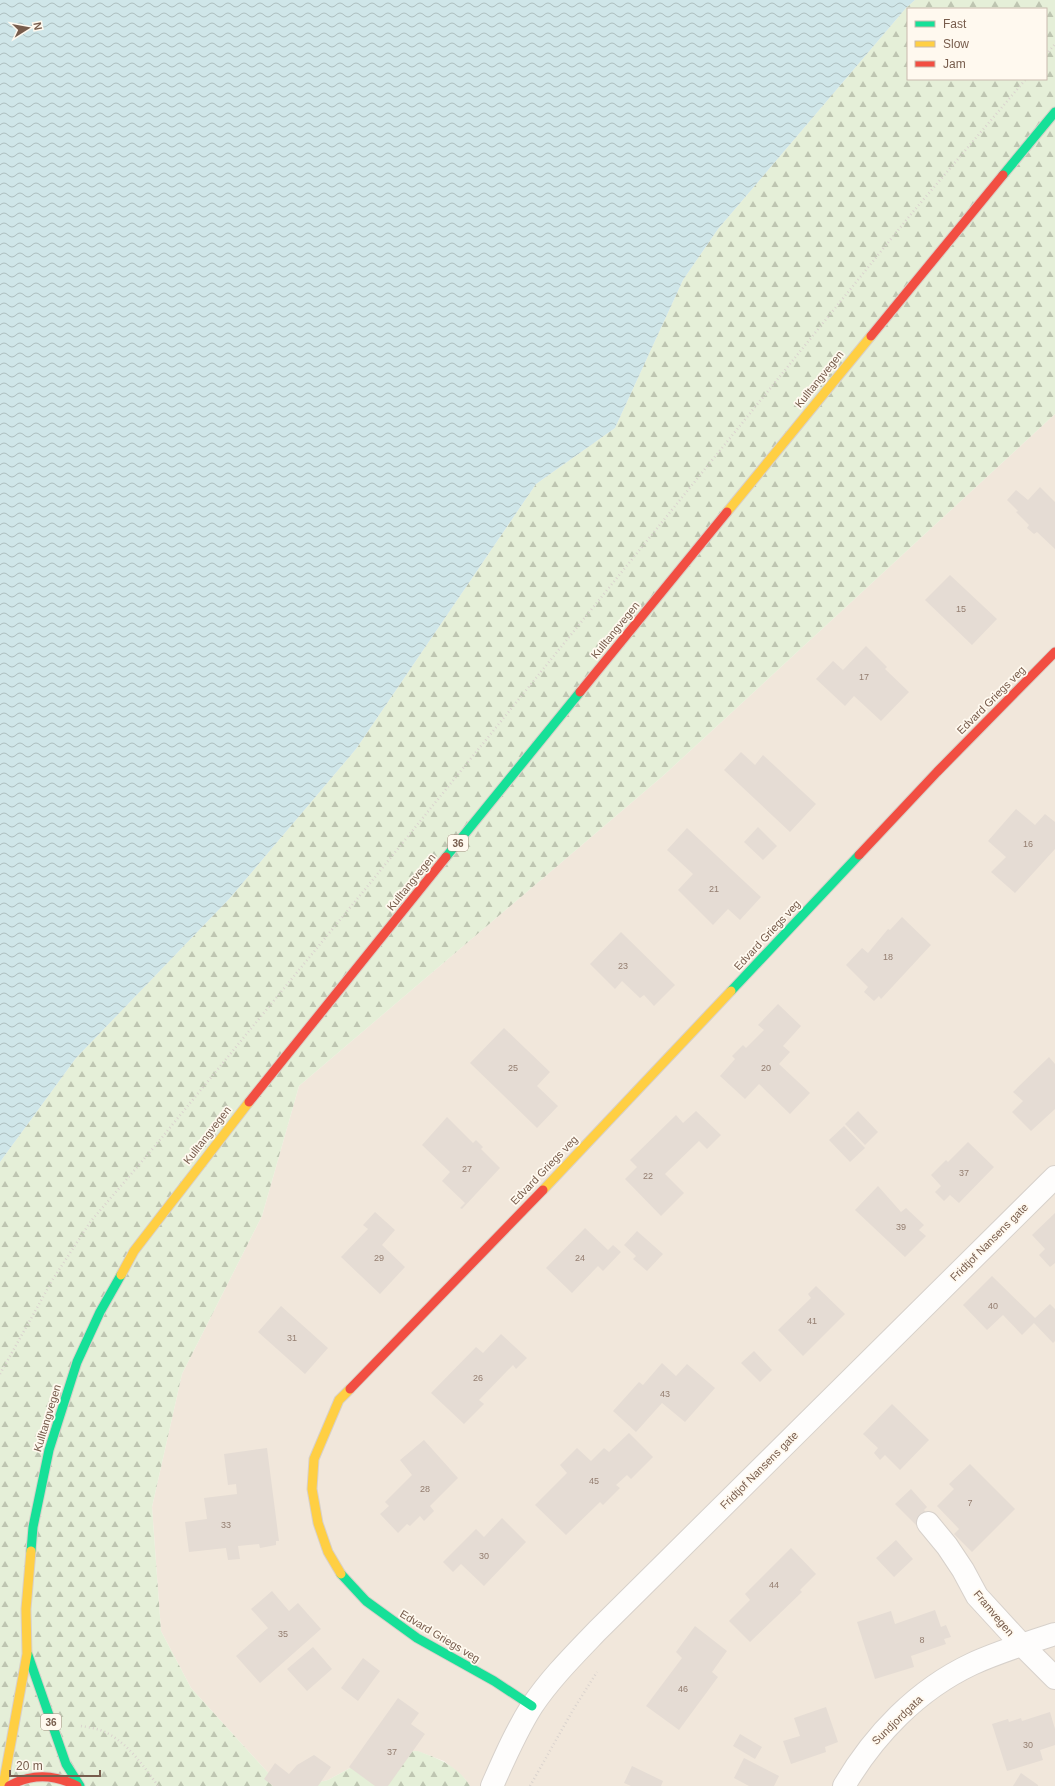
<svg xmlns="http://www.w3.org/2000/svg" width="1055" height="1786" font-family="Arial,sans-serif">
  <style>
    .residential { fill: #f1e7db }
    .forest { fill: url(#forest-firs); fill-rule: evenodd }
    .water { fill: url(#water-waves) }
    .building { fill: #e5dcd4 }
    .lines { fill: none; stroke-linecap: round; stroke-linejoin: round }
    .street-casing { stroke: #d7d1cb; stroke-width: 24 }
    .fast-casing { stroke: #d8d0c9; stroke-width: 11 }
    .slow-casing { stroke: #d8d0c9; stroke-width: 11 }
    .jam-casing { stroke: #d8d0c9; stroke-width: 11 }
    .path { stroke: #dad3ce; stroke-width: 2.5; stroke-dasharray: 1 3; stroke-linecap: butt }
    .street { stroke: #fefdfc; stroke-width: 22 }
    .fast { stroke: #16e098; stroke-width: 9 }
    .slow { stroke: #ffcf43; stroke-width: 9 }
    .jam { stroke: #f24e42; stroke-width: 9 }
    .labels { text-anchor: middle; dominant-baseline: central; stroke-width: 3.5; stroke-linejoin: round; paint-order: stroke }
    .number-label { font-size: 9px; fill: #947e70 }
    .shield { fill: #fff9ef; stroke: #a08b7d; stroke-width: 1 }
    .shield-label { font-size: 10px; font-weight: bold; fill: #775c4c }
    .street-label { font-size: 11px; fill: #775c4c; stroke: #fff9ef }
  </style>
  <defs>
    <pattern id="forest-firs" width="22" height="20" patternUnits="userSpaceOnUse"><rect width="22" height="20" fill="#e5efd8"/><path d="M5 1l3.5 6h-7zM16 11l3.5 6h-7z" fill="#bec5b1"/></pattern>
    <pattern id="water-waves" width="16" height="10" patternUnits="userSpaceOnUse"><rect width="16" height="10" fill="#cfe6e9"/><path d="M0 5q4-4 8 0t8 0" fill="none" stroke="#adbebf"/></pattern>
  </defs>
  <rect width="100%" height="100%" fill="#f8f4ed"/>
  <!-- residential -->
  <path class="residential" d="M1055,414V1786H470L465,1779L444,1761L417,1751L389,1752L365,1760L328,1780L303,1786H280L191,1688L161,1631L152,1507L182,1374L262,1216L299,1086L664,775Z"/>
  <!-- forest -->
  <path class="forest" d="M915,0H1055V414L664,775L299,1086L262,1216L182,1374L152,1507L161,1631L191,1688L280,1786H0V1162L76,1058L230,898L356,749L536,484L615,428L683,280L718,229L906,8ZM908,9H1046V79H908Z
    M418,1751C439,1759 458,1766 470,1786H303L328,1780L365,1760L389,1752Z"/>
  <!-- water -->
  <path class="water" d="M0,0H915L906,8L718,229L683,280L615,428L536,484L356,749L230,898L76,1058L0,1162Z"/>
  <!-- building -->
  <path class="building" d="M1040,487L1055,502V549L1037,532L1034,534L1027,528L1029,525L1016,512L1018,511L1007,500L1016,490L1028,500Z
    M950,575L997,619L972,645L925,600Z
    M866,646L887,667L885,669L909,692L881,721L854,696L845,706L816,679L833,661L843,670Z
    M741,752L755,765L763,755L816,804L790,832L724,770Z
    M1016,809L1035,825L1045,814L1055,822V849L1015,893L991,872L1006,857L988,841Z
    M758,827L777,846L763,860L744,842Z
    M687,828L761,897L740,920L728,909L713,925L678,890L693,874L667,850Z
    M902,917L931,945L881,999L879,996L874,1001L864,992L868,987L846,965L862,948L868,953L888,929L890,930Z
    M621,932L675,985L654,1006L644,995L640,998L622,981L615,989L590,964Z
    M778,1004L801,1026L783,1046L790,1052L779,1064L810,1093L790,1114L759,1084L745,1099L720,1076L735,1059L732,1056L743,1045L746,1048L764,1030L758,1025Z
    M504,1028L550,1072L537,1086L558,1106L537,1128L470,1063Z
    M1049,1057L1055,1064V1109L1031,1131L1012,1112L1023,1101L1013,1092Z
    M696,1111L721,1135L707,1149L699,1141L665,1174L684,1193L661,1216L625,1179L637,1167L630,1160L676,1115L683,1123Z
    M858,1111L878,1132L865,1145L845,1124Z
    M447,1117L473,1143L476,1140L483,1147L481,1149L500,1168L462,1209L460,1208L465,1203L442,1181L450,1172L422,1145Z
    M844,1126L865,1148L850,1162L829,1140Z
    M968,1142L994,1167L959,1203L950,1195L944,1201L935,1192L941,1186L931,1175L946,1160L948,1162Z
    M878,1186L901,1212L906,1208L924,1225L919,1230L926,1236L905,1257L855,1210Z
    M375,1212L395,1230L382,1245L405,1267L380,1294L341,1257L368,1229L363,1225Z
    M1055,1213V1263L1050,1267L1039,1255L1045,1249L1032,1235Z
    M585,1228L608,1250L613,1245L621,1252L603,1271L598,1266L572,1293L546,1268Z
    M637,1231L663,1254L647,1271L633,1259L636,1256L624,1245Z
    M992,1276L1035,1318L1050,1304L1055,1309V1341L1053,1343L1034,1323L1022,1335L1003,1315L987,1330L963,1305Z
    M816,1286L845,1314L803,1356L778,1330L811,1298L808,1294Z
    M281,1306L328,1348L305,1374L258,1332Z
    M501,1334L527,1358L516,1369L513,1365L479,1400L484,1404L464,1424L431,1393L476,1347L483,1353Z
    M754,1351L772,1370L760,1382L741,1363Z
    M662,1363L676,1376L687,1364L715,1388L685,1422L662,1403L636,1432L613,1411L639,1382L643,1385Z
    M892,1404L929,1440L900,1470L885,1455L880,1460L874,1453L878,1448L863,1434Z
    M629,1433L653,1457L631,1479L627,1475L616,1485L620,1488L603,1505L600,1502L566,1535L535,1505L567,1473L560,1465L577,1448L591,1461L604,1448L609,1452Z
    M424,1440L458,1478L430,1506L434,1511L424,1521L420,1516L410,1526L407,1524L398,1533L380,1514L389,1506L385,1502L412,1475L400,1460Z
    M267,1448L279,1541H276V1545L260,1548L259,1544L238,1546L240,1559L228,1560L226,1548L189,1552L185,1522L207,1519L204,1498L237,1494L236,1484L228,1485L224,1454Z
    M970,1464L1015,1509L972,1552L954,1534L959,1529L937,1506L954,1489L949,1484Z
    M911,1489L927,1507L924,1510L931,1518L920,1529L895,1504Z
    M502,1518L526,1542L484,1586L461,1564L453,1572L443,1562L476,1529L484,1537Z
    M896,1540L913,1559L894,1577L876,1558Z
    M791,1548L816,1574L800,1590L802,1592L750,1642L729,1621L750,1600L745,1594Z
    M272,1591L289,1611L298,1603L321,1629L260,1683L236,1656L268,1628L251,1609Z
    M935,1610L941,1627L946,1625L951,1637L944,1639L946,1644L911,1656L914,1667L875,1679L857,1622L891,1611L895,1624Z
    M695,1626L727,1651L712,1672L718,1677L679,1730L646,1706L682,1658L676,1652Z
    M313,1647L332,1669L307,1691L287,1669Z
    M363,1658L380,1671L358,1701L341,1688Z
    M398,1698L419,1713L411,1724L425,1734L388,1786H375L349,1767Z
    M826,1707L838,1742L825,1747L826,1752L791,1764L783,1741L800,1736L794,1718Z
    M1050,1712L1055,1729V1745L1040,1750L1043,1760L1007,1771L992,1724L1008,1719L1009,1722L1021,1718L1022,1721Z
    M740,1734L762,1747L755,1759L733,1746Z
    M314,1755L331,1767L318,1786H273L264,1779L275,1763L289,1774L297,1765Z
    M744,1758L779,1776L774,1786H749L734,1778Z
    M632,1766L663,1781L661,1786H631L624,1783Z
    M1021,1773L1038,1785V1786H1013Z"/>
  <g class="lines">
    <!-- street casing -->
    <g class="street-casing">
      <path id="street" d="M928,1523L947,1546L963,1570L977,1596L1022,1645L1055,1678
        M492,1786C504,1759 516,1731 532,1706C550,1679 574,1655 597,1631L1055,1177
        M844,1786C874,1735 917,1690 972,1664C998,1652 1027,1643 1055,1634"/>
    </g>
    <!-- fast casing -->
    <g class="fast-casing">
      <path id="fast" d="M1003,175L1055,112
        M446,857L580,692
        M731,991L859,855
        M31,1551L33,1527L49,1450L77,1362L100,1312L121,1275
        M341,1574L366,1601L417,1638L494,1681L532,1706
        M28,1655L66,1764L80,1786"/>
    </g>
    <!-- slow casing -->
    <g class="slow-casing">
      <path id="slow" d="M727,512L871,336
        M543,1190L731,991
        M121,1275L134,1251L249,1102
        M341,1574L328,1552L318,1523L312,1489L314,1459L339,1400L350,1389
        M3,1786L27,1654L26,1609L31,1551"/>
    </g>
    <!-- jam casing -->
    <g class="jam-casing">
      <path id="jam" d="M871,336L1003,175
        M580,692L727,512
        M859,855L937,772L1055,652
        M249,1102L446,857
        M350,1389L543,1190
        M9,1786C32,1773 54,1774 77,1786"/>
    </g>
    <!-- path -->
    <path class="path" d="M1046,55L1055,44
      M0,1374L53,1279L91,1221L150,1152L371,882L912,213L1026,79
      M81,1726C87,1727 94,1728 100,1730C125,1739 143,1765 158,1786
      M530,1786L573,1710L597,1672"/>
    <!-- street -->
    <use href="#street" class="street"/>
    <!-- fast -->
    <use href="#fast" class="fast"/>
    <!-- slow -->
    <use href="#slow" class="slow"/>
    <!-- jam -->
    <use href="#jam" class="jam"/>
  </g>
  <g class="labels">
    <!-- number labels -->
    <g class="number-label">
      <text x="961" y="609">15</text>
      <text x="864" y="677">17</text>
      <text x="1028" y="844">16</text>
      <text x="714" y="889">21</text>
      <text x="888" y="957">18</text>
      <text x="623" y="966">23</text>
      <text x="513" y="1068">25</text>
      <text x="766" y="1068">20</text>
      <text x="467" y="1169">27</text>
      <text x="964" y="1173">37</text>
      <text x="648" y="1176">22</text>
      <text x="901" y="1227">39</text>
      <text x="379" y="1258">29</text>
      <text x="580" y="1258">24</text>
      <text x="993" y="1306">40</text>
      <text x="812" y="1321">41</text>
      <text x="292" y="1338">31</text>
      <text x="478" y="1378">26</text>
      <text x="665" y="1394">43</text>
      <text x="594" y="1481">45</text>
      <text x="425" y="1489">28</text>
      <text x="970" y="1503">7</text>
      <text x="226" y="1525">33</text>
      <text x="484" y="1556">30</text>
      <text x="774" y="1585">44</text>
      <text x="283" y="1634">35</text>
      <text x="922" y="1640">8</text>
      <text x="683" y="1689">46</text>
      <text x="1028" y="1745">30</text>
      <text x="392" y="1752">37</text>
    </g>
    <!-- shield labels -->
    <g class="shield">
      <rect x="448" y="835" width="20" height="16" rx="3"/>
      <rect x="41" y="1714" width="20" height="16" rx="3"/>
    </g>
    <g class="shield-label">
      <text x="458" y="843">36</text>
      <text x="51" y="1722">36</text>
    </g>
    <!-- street labels -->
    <g class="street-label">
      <text transform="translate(819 379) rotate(-51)">Kulltangvegen</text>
      <text transform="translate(615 630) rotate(-51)">Kulltangvegen</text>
      <text transform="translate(991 700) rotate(-45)">Edvard Griegs veg</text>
      <text transform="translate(411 882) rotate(-51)">Kulltangvegen</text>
      <text transform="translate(767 935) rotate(-47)">Edvard Griegs veg</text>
      <text transform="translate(207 1135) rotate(-52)">Kulltangvegen</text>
      <text transform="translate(544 1170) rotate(-46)">Edvard Griegs veg</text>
      <text transform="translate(989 1242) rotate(-45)">Fridtjof Nansens gate</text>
      <text transform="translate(47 1418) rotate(-73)">Kulltangvegen</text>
      <text transform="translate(759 1470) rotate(-45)">Fridtjof Nansens gate</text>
      <text transform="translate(994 1613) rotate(50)">Framvegen</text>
      <text transform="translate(440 1636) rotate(31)">Edvard Griegs veg</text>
      <text transform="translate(897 1720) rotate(-44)">Sundjordgata</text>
    </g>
  </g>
  <!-- legend -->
  <rect x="907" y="8" width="140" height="72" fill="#fff9ef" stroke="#c9baae"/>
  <rect x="915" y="21" width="20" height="6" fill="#16e098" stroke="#c9baae"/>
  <text x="943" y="28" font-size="12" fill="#775c4c">Fast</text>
  <rect x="915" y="41" width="20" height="6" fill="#ffcf43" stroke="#c9baae"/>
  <text x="943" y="48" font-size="12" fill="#775c4c">Slow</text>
  <rect x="915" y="61" width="20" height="6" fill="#f24e42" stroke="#c9baae"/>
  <text x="943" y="68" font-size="12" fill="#775c4c">Jam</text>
  <!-- north arrow -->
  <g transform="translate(28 28) rotate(79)" stroke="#fff9ef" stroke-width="3" paint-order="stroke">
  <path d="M0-3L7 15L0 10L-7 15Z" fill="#775c4c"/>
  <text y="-6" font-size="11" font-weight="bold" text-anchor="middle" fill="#775c4c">N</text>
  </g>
  <!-- scale -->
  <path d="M10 1770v6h90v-6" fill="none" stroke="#775c4c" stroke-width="2"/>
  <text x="16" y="1770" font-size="12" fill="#775c4c" stroke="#fff9ef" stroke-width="3" paint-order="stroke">20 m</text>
</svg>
